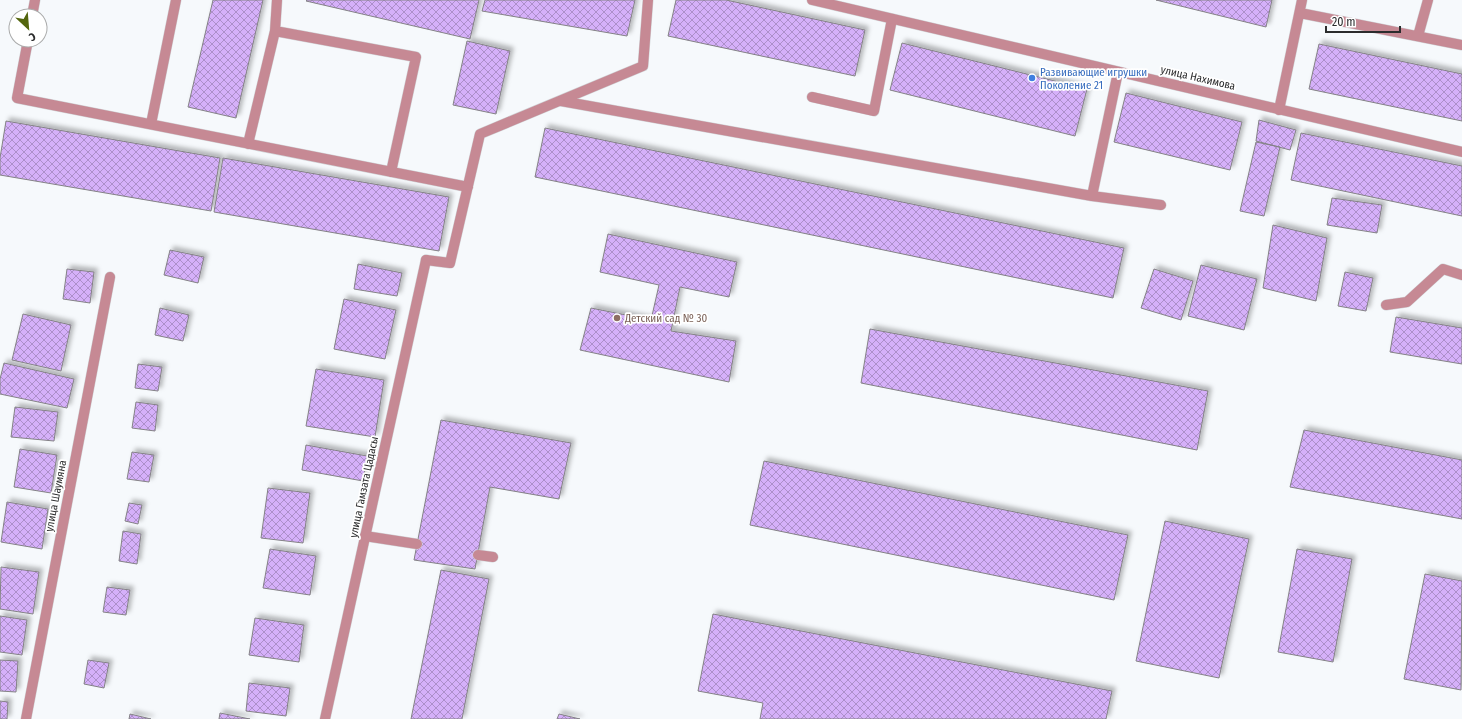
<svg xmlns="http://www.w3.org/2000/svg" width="1462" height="719" font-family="'Fira Sans Condensed',sans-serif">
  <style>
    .building { fill: url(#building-cross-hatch); stroke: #848286; filter: url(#shadow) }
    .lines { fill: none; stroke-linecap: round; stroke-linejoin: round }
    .lane-casing { stroke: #d1d4d7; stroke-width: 11 }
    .street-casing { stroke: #d1d4d7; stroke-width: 11 }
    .lane { stroke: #c68994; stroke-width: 10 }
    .street { stroke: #c68994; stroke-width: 10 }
    .shop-dot { fill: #3f7fe0; stroke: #fff; stroke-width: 1.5 }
    .education-dot { fill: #8d6e63; stroke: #fff; stroke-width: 1.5 }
    .labels { text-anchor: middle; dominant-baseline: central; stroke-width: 3.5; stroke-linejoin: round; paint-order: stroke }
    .shop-label { font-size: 11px; fill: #366cbe; stroke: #fff; text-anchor: start }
    .street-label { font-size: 11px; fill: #2b2c2d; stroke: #fff }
    .education-label { font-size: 11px; fill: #785e54; stroke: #fff; text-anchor: start }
  </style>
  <defs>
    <pattern id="building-cross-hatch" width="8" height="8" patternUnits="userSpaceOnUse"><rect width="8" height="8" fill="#d5b0f9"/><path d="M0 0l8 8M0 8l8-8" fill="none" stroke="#ad8fca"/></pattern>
    <filter id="shadow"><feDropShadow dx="3.5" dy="-3.5" stdDeviation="2" flood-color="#0004"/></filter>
  </defs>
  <rect width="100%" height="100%" fill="#f6f9fc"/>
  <!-- building -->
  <path class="building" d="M213,0H263L236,118L188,107Z
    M307,0H479L470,39L306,1Z
    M485,0H635L627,36L482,11Z
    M676,0H726L865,30L855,76L668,36Z
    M1156,0H1272L1266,27Z
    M467,41L510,51L496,114L453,105Z
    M902,43L1087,89L1075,136L890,90Z
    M1319,44L1462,74V121L1309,89Z
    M1126,93L1242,122L1230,170L1114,142Z
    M1259,120L1296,130L1290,150L1256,141Z
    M6,121L220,158L211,211L0,175V158Z
    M545,128L1124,248L1113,298L535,177Z
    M1301,133L1462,166V216L1291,180Z
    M1256,142L1280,147L1264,216L1240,211Z
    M223,158L449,197L439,251L214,212Z
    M1332,198L1382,205L1377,233L1327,225Z
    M1273,225L1327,238L1316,301L1263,288Z
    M608,234L737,262L729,297L680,287L671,331L736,341L729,382L580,350L591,308L651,320L659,285L600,272Z
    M170,250L204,257L198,283L164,275Z
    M358,264L402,273L397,296L354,289Z
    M1201,265L1257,279L1244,330L1188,316Z
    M67,269L94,272L90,303L63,299Z
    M1154,269L1193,281L1181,320L1141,308Z
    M1345,272L1373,278L1366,311L1338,306Z
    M344,299L396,310L385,359L334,349Z
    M160,308L189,315L183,341L155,335Z
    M23,314L71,325L61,371L12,360Z
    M1396,317L1462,328V364L1390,352Z
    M870,329L1208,391L1197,450L861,383Z
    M4,363L74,379L67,408L0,394V379Z
    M138,364L162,367L158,391L135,388Z
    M316,369L384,380L375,437L306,426Z
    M136,402L158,405L155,431L132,428Z
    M15,407L58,412L54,441L11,437Z
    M441,420L571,443L559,499L490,487L475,569L414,560Z
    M1304,430L1462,460V519L1290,487Z
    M306,445L367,456L363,481L302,470Z
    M20,449L57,455L51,493L14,487Z
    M132,452L154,455L149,482L127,479Z
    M764,461L1128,535L1114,600L750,525Z
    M268,488L310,493L303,543L261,538Z
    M7,502L48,509L42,549L1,542Z
    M129,503L142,505L138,524L125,521Z
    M1165,521L1249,539L1219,678L1136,661Z
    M123,531L141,534L137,564L119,561Z
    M270,549L316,556L310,595L263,588Z
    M1297,549L1352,559L1333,662L1278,652Z
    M1,567L39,572L33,614L0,609Z
    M441,570L489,579L462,719H411Z
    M1425,574L1462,581L1461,690L1404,679Z
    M107,587L130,590L126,615L103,612Z
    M713,614L1112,691L1106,719H760L763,703L698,691Z
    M0,616L27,620L22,655L0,652Z
    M255,618L304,625L299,662L249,655Z
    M0,660L18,661L16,692L0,691Z
    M88,660L109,663L104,688L84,684Z
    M249,683L290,688L286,716L246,711Z
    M0,701L8,702L7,719H0Z
    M220,713L250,719H219Z
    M130,714L151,719H129Z
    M559,714L580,719H557Z"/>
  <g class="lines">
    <!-- lane casing -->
    <g class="lane-casing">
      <path id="lane" d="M1300,13L1462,45
        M32,16L35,0
        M275,31L416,57L391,172
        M1418,36L1428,0
        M28,40L17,98L468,187
        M1118,72L1092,196L1161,205
        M812,97L874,111L892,19
        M561,101L1092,196
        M1279,110L1302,0
        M151,124L176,0
        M248,144L275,31L277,0
        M426,260L450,263L480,134L643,66L648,0
        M1386,305L1407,302L1443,269L1462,275
        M365,536L417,544
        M478,555L493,557"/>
    </g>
    <!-- street casing -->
    <g class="street-casing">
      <path id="street" d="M812,0L1462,152
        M26,719L110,277
        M325,719L426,260"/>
    </g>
    <!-- lane -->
    <use href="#lane" class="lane"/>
    <!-- street -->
    <use href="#street" class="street"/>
  </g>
  <!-- markers -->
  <circle class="shop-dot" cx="1032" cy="78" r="4"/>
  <circle class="education-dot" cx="617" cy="318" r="4"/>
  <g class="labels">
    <!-- shop labels -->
    <g class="shop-label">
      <text x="1040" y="72">Развивающие игрушки<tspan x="1040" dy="13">Поколение 21</tspan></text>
    </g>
    <!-- street labels -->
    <g class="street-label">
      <text transform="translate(1198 78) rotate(13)">улица Нахимова</text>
      <text transform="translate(364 487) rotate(-78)">улица Гамзата Цадасы</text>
      <text transform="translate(56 496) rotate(-79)">улица Шаумяна</text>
    </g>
    <!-- education labels -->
    <g class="education-label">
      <text x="625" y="318">Детский сад № 30</text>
    </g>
  </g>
  <!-- north arrow -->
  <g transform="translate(28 28) rotate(154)"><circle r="19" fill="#ffffff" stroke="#aaabab"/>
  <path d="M0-3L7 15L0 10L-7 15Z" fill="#53650d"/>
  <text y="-6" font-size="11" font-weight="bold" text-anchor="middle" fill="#2b2c2d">С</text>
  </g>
  <!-- scale -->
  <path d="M1326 26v6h74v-6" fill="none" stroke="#2b2c2d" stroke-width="2"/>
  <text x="1332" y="26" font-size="12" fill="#2b2c2d" stroke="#ffffff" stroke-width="3" paint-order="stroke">20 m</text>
</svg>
